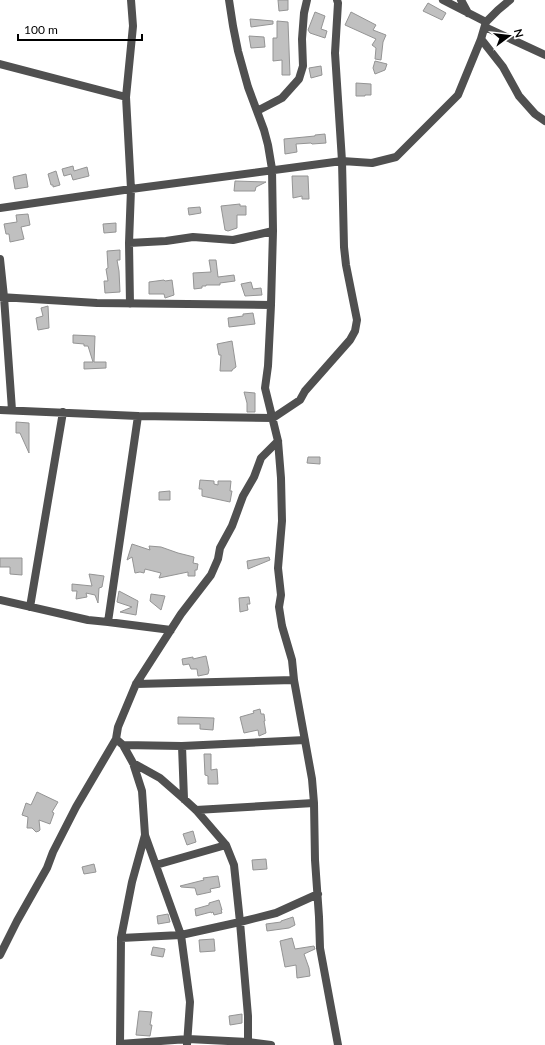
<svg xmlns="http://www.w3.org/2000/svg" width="545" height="1045" font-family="Lato,sans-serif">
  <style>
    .building { fill: #c0c0c0; stroke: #949494 }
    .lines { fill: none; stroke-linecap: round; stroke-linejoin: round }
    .street { stroke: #505050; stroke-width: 8 }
  </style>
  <rect width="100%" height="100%" fill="#fff"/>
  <!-- building -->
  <path class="building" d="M278,0H288V10L279,11Z
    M428,3L446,13L442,20L423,11Z
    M315,12L325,16L321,29L327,31L325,38L310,33L308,30Z
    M351,12L376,25L373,30L386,35L383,42L381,60L375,59L376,48L372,45L376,39L345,25Z
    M250,19L273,21V24L251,27Z
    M277,21L288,22L290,75H282V60L273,61V38H277Z
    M249,36L264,37L265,47L251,48Z
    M375,61L387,64L385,70L375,74L373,68Z
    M321,66L322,75L311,78L309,68Z
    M356,83L371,84V95H365V96H356Z
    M325,134L326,143L312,144L311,143L296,144L297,152L285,154L284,139L315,136V135Z
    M73,166L74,171L87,167L89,176L73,180L71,174L64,176L62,169Z
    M56,171L60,185L53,187V185H51L48,174Z
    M26,174L28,187L15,189L13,177Z
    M292,176H308L309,199H302V196L293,198Z
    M235,181L266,182L256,187L255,191H234Z
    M240,204V206H246V215H237V228L228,231L225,230L221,206Z
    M200,207L201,213L189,215L188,208Z
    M28,214L30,225L21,227L24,239L10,242L9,234H6L4,224L17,222L16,215Z
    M116,223V232L104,233L103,224Z
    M120,250V260H117L119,271L120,292L105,293L104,281H108L106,269L108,268L107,251Z
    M209,260H216L218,277L234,275L235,281L220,283V285H206V286H202V288L194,289L193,273L211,272Z
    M164,280L165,281L172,280L174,295L165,298L164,294H149V282Z
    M251,282L253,289L261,288L262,295L245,296L241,284Z
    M48,306L49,328L38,330L36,318L43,316L41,308Z
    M253,313L255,324L229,327L228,318L243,316V314Z
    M73,335L95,336L94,362H106V368L84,369V362H93L88,346H84V344L73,343Z
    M232,341L236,367L232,370V371H220L221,355H219L217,344Z
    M244,392L255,393V412H247V403Z
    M16,422L29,423V453L20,433H16Z
    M308,457H320V464L307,463Z
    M200,480L214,481V484L218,485V481H231L230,491H232L230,502L202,496V489H199Z
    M170,491V500H159V492Z
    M132,544L150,550L149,546L161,547L178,553L194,557L193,563L198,564L197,570H195V576H188V572L159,578L161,573L145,569L144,573L140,572L135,573L132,557L127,560Z
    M269,557L270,560L248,569L247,561Z
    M0,558H22V575L10,574V567H0Z
    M89,574L104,576L102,587L99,588L98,603L95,595L86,593L87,597L76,599L77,591H72V584L92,586Z
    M119,591L138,601L136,615L120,612L132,607L117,602Z
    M151,594L165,596L161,610L150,601Z
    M249,597L250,604H247L248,610L240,612L239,598Z
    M206,656L209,670L208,674L198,676L197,669H191L189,664L183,665L182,659L193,657V659Z
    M260,709L261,714H264L265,721H264L266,733L259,736L258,730L244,733L240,717L254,713L253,711Z
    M178,717L214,718L213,730L200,729V724H178Z
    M204,754H211V770L217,769L218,784H208V776L205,775Z
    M37,792L58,802L52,812L54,813L50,824L39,820L40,830L39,831L36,832L32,828H27L28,817L22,815L26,803L31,805Z
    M193,831L196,842L187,845L183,834Z
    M266,859L267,869L253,870L252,860Z
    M94,864L96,872L84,874L82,867Z
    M218,876L220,887L210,889L211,892L197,895L195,888L181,887L180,886L204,880L203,878Z
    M219,900L222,910H221L222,913L214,915L213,912L211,913V912L196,916L195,909L209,905V903Z
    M168,914L170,922L158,924L157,916Z
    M293,917L295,925L289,928L267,931L266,924L281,922V921Z
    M292,938L295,949L314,946L315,949L304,954L309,968L310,976L297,978L296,965L285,967L280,941Z
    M214,939L215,951L200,952L199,940Z
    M153,947L165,949L163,957L151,955Z
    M139,1011L152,1012L150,1025H152L150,1036L136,1035Z
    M242,1014V1023L230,1025L229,1016Z"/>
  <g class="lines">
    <!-- street -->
    <path class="street" d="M229,0L233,26L238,51L248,87L264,130L268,145L272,169L273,231L271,305L268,366L265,388L278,441L281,478L282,521L278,568L281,595L279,607L282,626L292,660L294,680L312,779L314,803L315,860L319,917L320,948L338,1045
      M443,0L486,22L498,10L510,0
      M461,0L468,13
      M486,22L481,39L503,67L519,96L535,114L545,121
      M485,27L545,55
      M0,64L126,97
      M257,111L282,98L299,79L303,66L302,39L304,13L307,0
      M0,208L131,189L342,161L335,53L338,3L337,0
      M129,243L166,241L193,237L233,240L273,231
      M0,259L4,297L12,410
      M0,297L97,303L271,305
      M130,304L129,243L131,189L126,97L133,26L131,0
      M0,410L138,416L273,418L300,400L305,391L350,340L355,331L357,320L346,265L344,247L342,161L372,163L396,157L458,95L481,39
      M0,600L88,620L108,622L171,630
      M30,607L63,412
      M108,622L138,416
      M136,684L294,680
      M116,739L123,745L133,763L142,791L145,835L181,935L190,1002L187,1045
      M123,745L182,746L305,740
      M182,746L184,799
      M133,763L160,778L184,799L196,810L226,845L234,865L240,922L248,1016V1045
      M196,810L314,803
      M156,865L226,845
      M121,938L181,935L240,922L276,913L318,894
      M0,955L17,921L47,868L53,852L76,807L116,739L118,727L136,684L181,614L211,575L218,559L220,548L232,526L243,496L254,477L261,458L278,441
      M120,1044L188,1039L248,1042L271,1045
      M120,1045L121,938L132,882L145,835"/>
  </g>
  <!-- north arrow -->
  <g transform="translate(509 36) rotate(75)" stroke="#ffffff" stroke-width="3" paint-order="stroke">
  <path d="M0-3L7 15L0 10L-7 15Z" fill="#000000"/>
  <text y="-6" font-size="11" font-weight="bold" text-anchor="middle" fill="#000000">N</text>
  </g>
  <!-- scale -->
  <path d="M18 34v6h124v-6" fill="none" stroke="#000000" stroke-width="2"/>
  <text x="24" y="34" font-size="12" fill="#000000" stroke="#ffffff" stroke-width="3" paint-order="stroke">100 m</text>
</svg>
